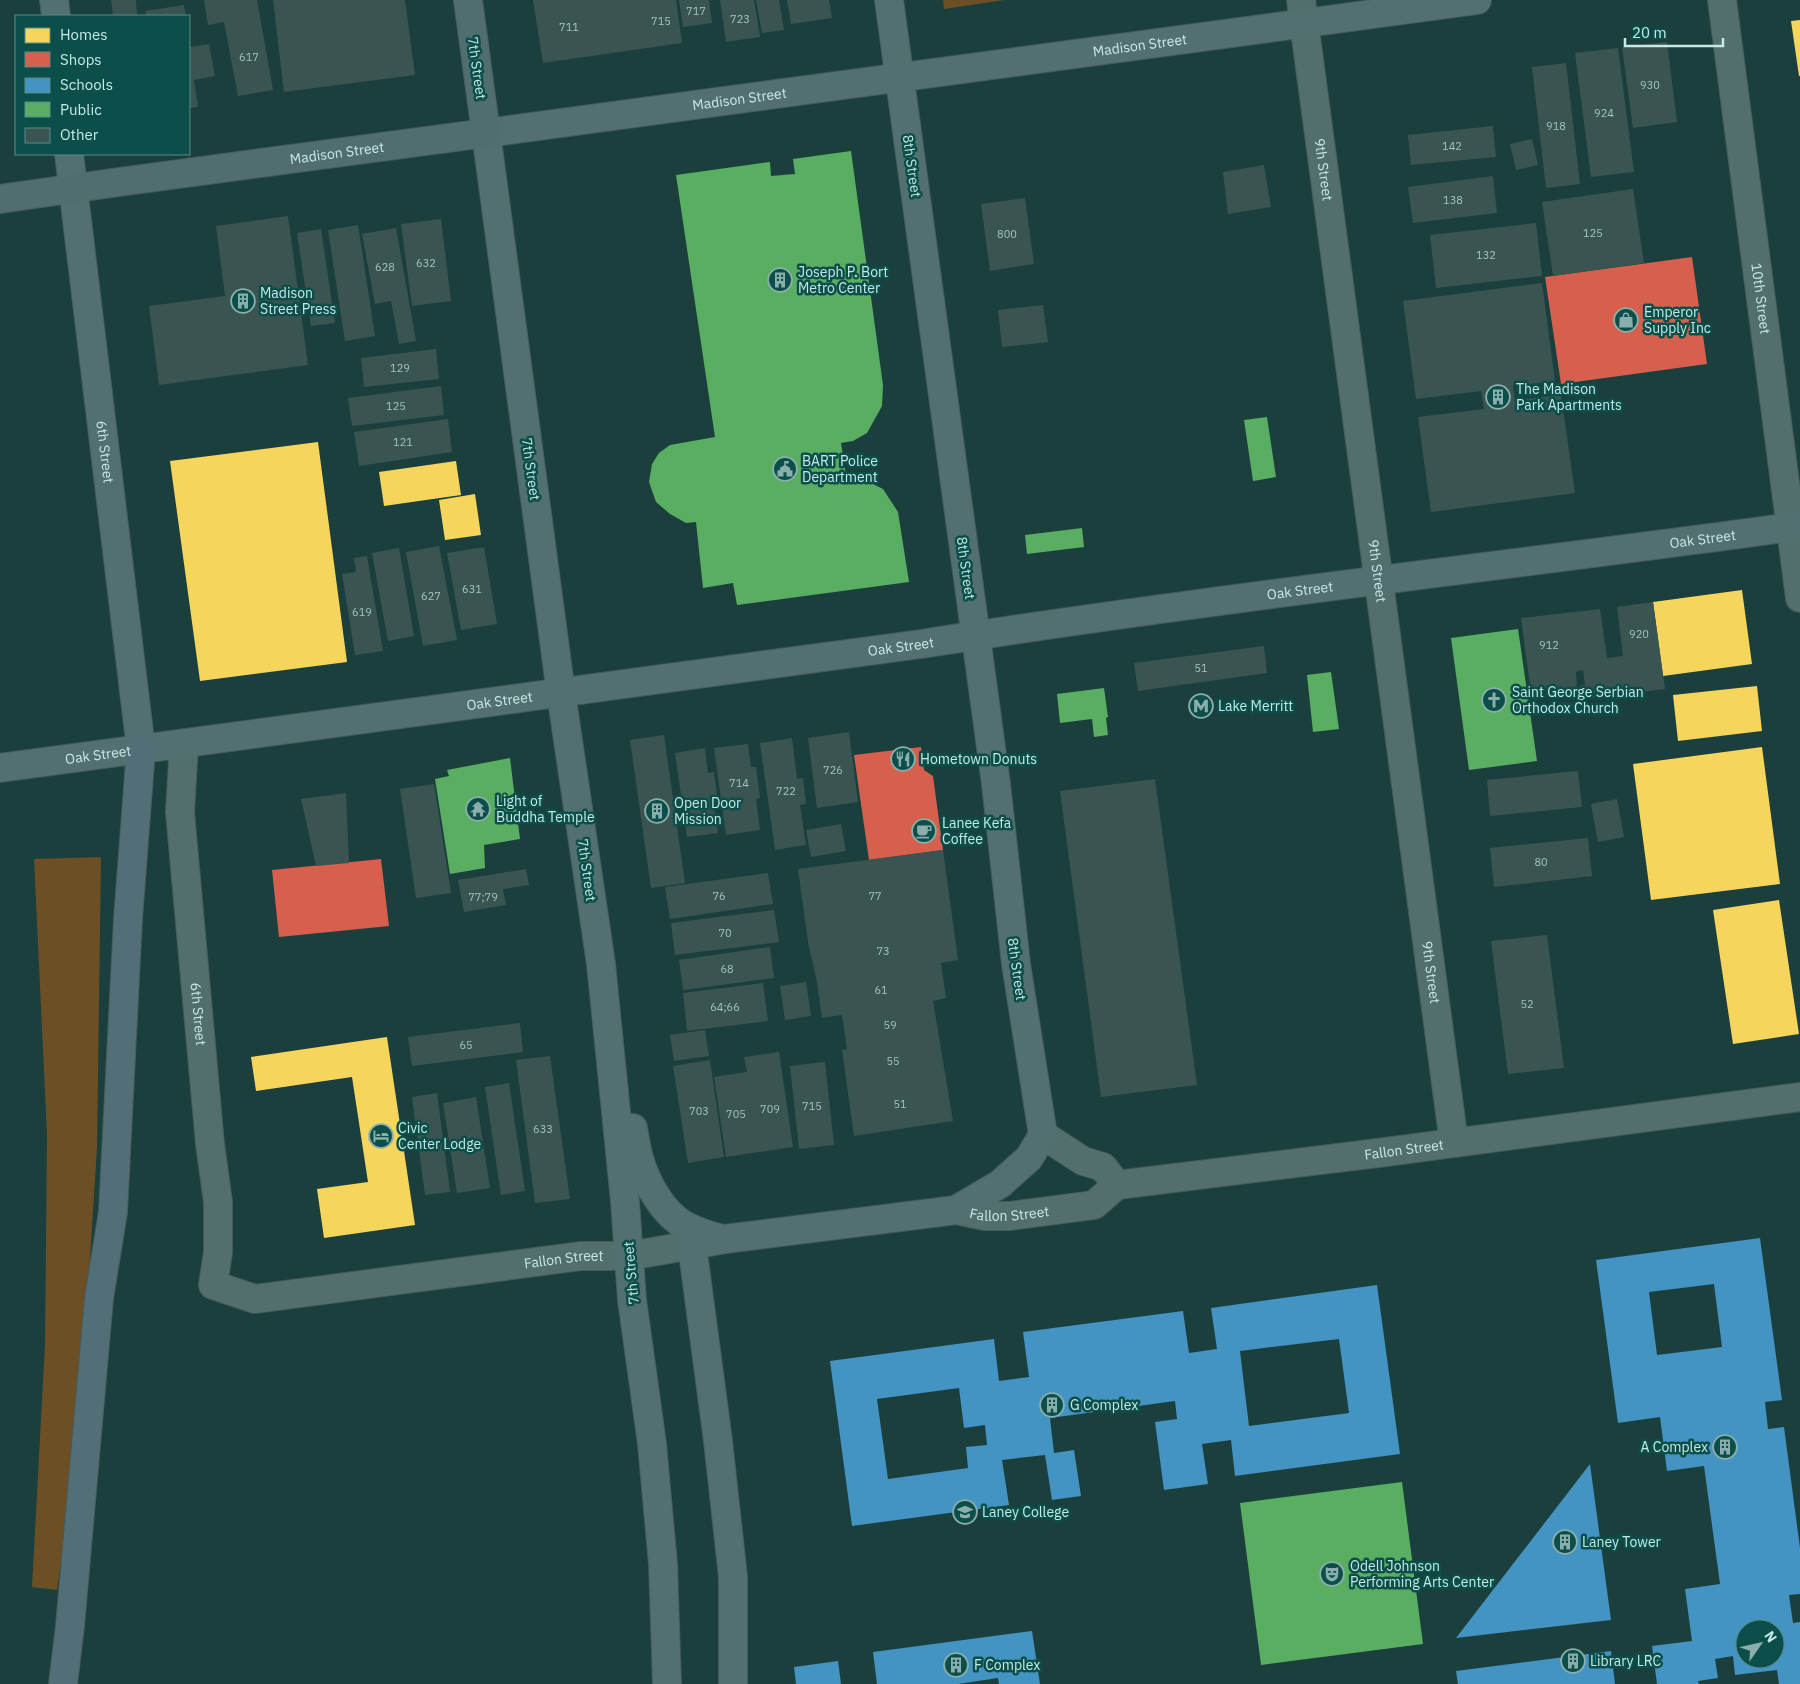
<svg xmlns="http://www.w3.org/2000/svg" width="1800" height="1684" font-family="'IBM Plex Sans',sans-serif">
  <style>
    .green { fill: #6c4f24 }
    .homes { fill: #f6d55c }
    .shops { fill: #d6604d }
    .schools { fill: #4393c3; fill-rule: evenodd }
    .public { fill: #5aae61 }
    .building { fill: #3a5551 }
    .lines { fill: none; stroke-linecap: round; stroke-linejoin: round }
    .street-casing { stroke: #415c5a; stroke-width: 30 }
    .secondary-casing { stroke: #415c5a; stroke-width: 30 }
    .primary-casing { stroke: #415c5a; stroke-width: 30 }
    .highway-casing { stroke: #415c5a; stroke-width: 30 }
    .street { stroke: #526f6d; stroke-width: 28 }
    .secondary { stroke: #537071; stroke-width: 28 }
    .primary { stroke: #506d70; stroke-width: 28 }
    .highway { stroke: #526f77; stroke-width: 28 }
    .labels { text-anchor: middle; dominant-baseline: central; stroke-width: 5; stroke-linejoin: round; paint-order: stroke }
    .number-label { font-size: 11px; fill: #a2c5c1 }
    .street-label { font-size: 14px; fill: #c5eae6; stroke: #0c4e4a }
    .poi-label { font-size: 14px; fill: #c5eae6; stroke: #0c4e4a; text-anchor: start }
  </style>
  <rect width="100%" height="100%" fill="#1b3f3d"/>
  <!-- green -->
  <path class="green" d="M943,0H1004L944,9Z
    M101,857L97,1148L79,1431L57,1590L32,1587L45,1344L47,1135L34,859Z"/>
  <!-- homes -->
  <path class="homes" d="M1800,20V76H1799L1791,21Z
    M318,442L347,662L200,681L170,461Z
    M456,461L461,495L384,506L379,472Z
    M475,494L481,535L445,540L439,500Z
    M1742,590L1752,664L1663,676L1653,602Z
    M1757,686L1762,731L1678,741L1673,695Z
    M1762,747L1780,884L1651,900L1633,764Z
    M1779,900L1799,1034L1733,1044L1713,910Z
    M387,1037L415,1225L324,1238L317,1189L368,1182L352,1077L256,1091L251,1057Z"/>
  <!-- shops -->
  <path class="shops" d="M1692,257L1707,364L1561,384L1545,277Z
    M921,747L924,770L933,776L943,850L869,860L854,755Z
    M381,859L389,926L279,937L272,870Z"/>
  <!-- schools -->
  <path class="schools" d="M1760,1238L1782,1400L1765,1402L1768,1429L1784,1427L1800,1548V1594L1789,1595L1793,1623L1800,1622V1684H1779L1777,1670L1735,1675L1733,1656L1715,1659L1718,1678L1698,1681L1699,1684H1657L1652,1646L1692,1641L1685,1589L1720,1584L1704,1466L1667,1471L1660,1417L1618,1423L1596,1260ZM1714,1284L1722,1347L1657,1355L1649,1292ZM1745,1629H1775V1659H1745Z
    M1377,1285L1400,1454L1235,1476L1231,1440L1202,1444L1208,1484L1164,1490L1155,1422L1177,1419L1175,1401L1050,1418L1054,1453L1074,1450L1081,1496L1052,1500L1045,1455L1002,1460L1009,1505L852,1526L830,1361L994,1339L999,1381L1029,1377L1023,1332L1183,1311L1189,1353L1217,1349L1211,1308ZM1339,1339L1349,1413L1249,1426L1240,1351ZM959,1388L964,1428L985,1425L987,1445L966,1447L968,1468L888,1479L877,1399Z
    M1590,1464L1611,1620L1456,1638Z
    M1032,1631L1040,1684H999L998,1678L958,1684H877L873,1652Z
    M1611,1651L1615,1684H1458L1456,1671Z
    M838,1661L841,1684H796L794,1667Z"/>
  <!-- public -->
  <path class="public" d="M851,151L883,385L882,406L867,433L853,441L841,443L847,482L863,479L883,489L898,512L909,582L737,605L733,583L703,588L696,522L686,523L670,514L656,502L649,482L652,464L659,453L670,445L715,437L676,175L770,162L771,176L795,174L793,159Z
    M1267,417L1276,477L1253,481L1244,420Z
    M1082,528L1084,547L1027,554L1025,535Z
    M1518,629L1537,761L1469,770L1451,638Z
    M1331,672L1339,729L1313,732L1307,675Z
    M1104,688L1108,717L1106,718L1108,735L1094,737L1092,719L1060,723L1057,694Z
    M510,758L520,839L484,845L485,868L450,874L435,779L449,776L447,770Z
    M1402,1482L1423,1644L1261,1665L1240,1503Z"/>
  <!-- building -->
  <path class="building" d="M111,0H136L137,16H113Z
    M204,0H257L273,90L238,96L224,22L208,25Z
    M273,0H405L415,75L284,92Z
    M533,0H676L682,43L543,63Z
    M679,0H709L712,23L683,27Z
    M720,0H754L760,37L726,42Z
    M756,0H779L784,30L762,33Z
    M787,0H829L832,18L791,24Z
    M184,5L186,16H146L145,11Z
    M1667,42L1677,122L1633,128L1622,47Z
    M189,43L191,47L209,44L215,76L194,80L198,107L189,108Z
    M1618,48L1634,172L1591,177L1575,53Z
    M1566,63L1580,184L1546,188L1532,67Z
    M1493,126L1496,157L1411,165L1408,135Z
    M1532,139L1538,165L1516,170L1510,144Z
    M1264,165L1271,207L1228,214L1223,172Z
    M1493,176L1497,213L1413,223L1408,187Z
    M1633,189L1644,263L1553,276L1542,202Z
    M1025,198L1034,264L990,271L981,204Z
    M288,216L308,365L159,385L149,306L225,296L216,226Z
    M441,219L451,301L412,306L401,224Z
    M1536,223L1542,276L1436,288L1430,235Z
    M358,225L375,336L345,341L328,230Z
    M396,228L416,341L399,344L391,301L375,304L362,234Z
    M321,229L335,323L311,326L297,233Z
    M1542,283L1555,381L1513,386L1515,400L1561,395L1575,493L1431,512L1418,417L1484,409L1481,391L1416,399L1403,301Z
    M1043,305L1048,342L1002,347L998,310Z
    M436,349L439,379L364,387L361,358Z
    M441,386L444,415L352,426L348,398Z
    M448,419L452,452L359,466L354,432Z
    M439,546L457,640L423,646L406,552Z
    M484,547L497,624L461,630L447,553Z
    M399,548L414,636L388,641L372,553Z
    M367,556L383,651L355,655L342,574L356,572L354,558Z
    M1653,602L1665,689L1582,699L1580,685H1585L1583,670L1576,672L1577,688L1531,693L1521,618L1600,609L1607,658L1623,656L1617,607Z
    M1264,646L1267,673L1138,691L1134,663Z
    M849,732L858,802L817,808L808,738Z
    M664,735L685,883L651,888L630,740Z
    M792,738L797,779L803,778L806,804L800,805L806,845L775,850L760,743Z
    M748,744L751,767H756L760,798L756,799L760,830L726,835L714,748Z
    M705,748L708,773L714,772L718,803H714L718,833L687,837L675,753Z
    M1578,771L1582,807L1490,816L1487,780Z
    M1155,779L1197,1085L1101,1097L1060,791Z
    M434,784L451,893L416,898L400,789Z
    M346,793L349,863L316,866L301,799Z
    M1617,799L1624,837L1598,842L1591,804Z
    M841,824L846,851L811,857L806,830Z
    M1588,838L1592,876L1494,887L1490,848Z
    M943,850L958,960L941,963L946,998L933,1001L953,1121L854,1136L842,1050L847,1049L842,1015L822,1018L817,982L808,942L798,869Z
    M526,869L529,885L503,889L506,905L464,912L458,880Z
    M768,873L773,904L670,919L665,887Z
    M774,910L779,942L675,955L671,923Z
    M1547,935L1564,1068L1508,1074L1491,941Z
    M770,947L774,978L683,990L679,960Z
    M806,982L811,1016L785,1020L780,986Z
    M763,983L768,1021L687,1031L683,993Z
    M520,1023L523,1052L412,1066L408,1037Z
    M705,1030L709,1056L674,1061L670,1035Z
    M779,1052L793,1147L726,1157L714,1077L747,1072L744,1057Z
    M550,1056L570,1199L535,1203L516,1060Z
    M710,1060L724,1157L688,1163L673,1066Z
    M825,1062L834,1145L799,1149L790,1066Z
    M509,1083L525,1191L501,1195L485,1087Z
    M437,1093L450,1192L425,1195L412,1097Z
    M476,1097L490,1188L457,1193L443,1103Z"/>
  <g class="lines">
    <!-- street casing -->
    <g class="street-casing">
      <g id="street">
        <path id="s1" d="M1301,0L1454,1143"/>
        <path id="s2" d="M1722,0L1800,598"/>
        <path id="s3" d="M184,744L180,812L210,1144L218,1202V1252L213,1285L255,1299L581,1256H629L692,1245"/>
        <path d="M1043,1135L1083,1161L1103,1167L1117,1185"/>
        <path id="s4" d="M956,1210L985,1216H1010L1094,1205L1117,1185L1378,1153L1800,1097"/>
      </g>
    </g>
    <!-- secondary casing -->
    <g class="secondary-casing">
      <g id="secondary">
        <path d="M54,0L56,16"/>
        <path id="s5" d="M69,154L141,749"/>
        <path id="s6" d="M0,768L921,644C1213,598 1507,566 1800,526"/>
        <path d="M633,1128C635,1138 636,1148 639,1158C646,1183 663,1214 686,1226C698,1232 710,1236 723,1239"/>
        <path id="s7" d="M667,1684L663,1564L652,1444L632,1300L625,1201L601,964L561,693L486,133L1477,0"/>
        <path d="M733,1684V1577L718,1441L692,1245L725,1239L956,1210L1000,1184L1029,1158L1043,1135L1016,964L996,784L889,0"/>
      </g>
    </g>
    <!-- primary casing -->
    <g class="primary-casing">
      <g id="primary">
        <path id="s8" d="M0,199L119,182L486,133L468,0"/>
      </g>
    </g>
    <!-- highway casing -->
    <g class="highway-casing">
      <path id="highway" d="M63,1684L70,1626L99,1298L113,1212L128,919L141,749"/>
    </g>
    <!-- street -->
    <use href="#street" class="street"/>
    <!-- secondary -->
    <use href="#secondary" class="secondary"/>
    <!-- primary -->
    <use href="#primary" class="primary"/>
    <!-- highway -->
    <use href="#highway" class="highway"/>
  </g>
  <!-- icons -->
  <defs>
    <g id="building-ring" transform="scale(1.25)"><circle r="9.5" fill="#0c4e4a" stroke="#8aaeab" stroke-width="1.5"/><path d="M-4-6H4V6H1V3H-1V6H-4ZM-2.5-4.3h1.7v1.8h-1.7ZM.8-4.3h1.7v1.8H.8ZM-2.5-1h1.7V.8h-1.7ZM.8-1h1.7V.8H.8Z" fill="#8aaeab"/></g>
    <g id="shop-ring" transform="scale(1.25)"><circle r="9.5" fill="#0c4e4a" stroke="#8aaeab" stroke-width="1.5"/><path d="M-5-2.5h2.3a2.7 3.5 0 0 1 5.4 0H5L5.5 6h-11ZM-1.5-2.5h3a1.5 2.3 0 0 0-3 0Z" fill="#8aaeab"/></g>
    <g id="civic-ring" transform="scale(1.25)"><circle r="9.5" fill="#0c4e4a" stroke="#8aaeab" stroke-width="1.5"/><path d="M-.6-6.5H3V-4.5H.6V-3L4-1V1h2V6H-6V1h2V-1L-.6-3ZM-1.2 2.5V6h2.4V2.5Z" fill="#8aaeab"/></g>
    <g id="church-ring" transform="scale(1.25)"><circle r="9.5" fill="#0c4e4a" stroke="#8aaeab" stroke-width="1.5"/><path d="M-1.2-6h2.4v3.5h3.3v2.4h-3.3V6h-2.4V-.1h-3.3v-2.4h3.3Z" fill="#8aaeab"/></g>
    <g id="metro-ring" transform="scale(1.25)"><circle r="9.5" fill="#0c4e4a" stroke="#8aaeab" stroke-width="1.5"/><path d="M-5.5 5V-5H-3L0 0L3-5H5.5V5H3V-.5L0 4L-3-.5V5Z" fill="#8aaeab"/></g>
    <g id="restaurant-ring" transform="scale(1.25)"><circle r="9.5" fill="#0c4e4a" stroke="#8aaeab" stroke-width="1.5"/><path d="M-5-6h1v4h1v-4h1v4h1v-4h1v5L-1.5 .5V6h-2V.5L-5-1ZM5-6V6H3V1.5H1.5Q1.5-4 5-6Z" fill="#8aaeab"/></g>
    <g id="temple-ring" transform="scale(1.25)"><circle r="9.5" fill="#0c4e4a" stroke="#8aaeab" stroke-width="1.5"/><path d="M0-6L5-2H3V0L6.5 2.5H4V6H1.5V3h-3V6H-4V2.5H-6.5L-3 0V-2H-5Z" fill="#8aaeab"/></g>
    <g id="cafe-ring" transform="scale(1.25)"><circle r="9.5" fill="#0c4e4a" stroke="#8aaeab" stroke-width="1.5"/><path d="M-5.5-4.5H6V0H3Q3 3.5 0 3.5H-2.5Q-5.5 3.5-5.5 0ZM3-3.2v2h1.7v-2ZM-6 4.5H4V6H-6Z" fill="#8aaeab"/></g>
    <g id="hotel-ring" transform="scale(1.25)"><circle r="9.5" fill="#0c4e4a" stroke="#8aaeab" stroke-width="1.5"/><path d="M-6-4.5h1.5V1H6V5H4.5V3h-9V5H-6ZM-4 0a1.8 1.8 0 1 1 3.6 0ZM.5 0V-2.5h3Q6-2.5 6 0Z" fill="#8aaeab"/></g>
    <g id="university-ring" transform="scale(1.25)"><circle r="9.5" fill="#0c4e4a" stroke="#8aaeab" stroke-width="1.5"/><path d="M0-5L7-2L0 1L-7-2ZM-4 1L0 2.5L4 1V4Q0 6-4 4Z" fill="#8aaeab"/></g>
    <g id="theatre-ring" transform="scale(1.25)"><circle r="9.5" fill="#0c4e4a" stroke="#8aaeab" stroke-width="1.5"/><path d="M-5-5.5Q0-4 5-5.5V0Q5 5 0 6Q-5 5-5 0ZM-3.3-2.5H-1v1.5H-3.3ZM1-2.5H3.3v1.5H1ZM-2.8 1Q0 5.5 2.8 1Z" fill="#8aaeab"/></g>
  </defs>
  <g fill-rule="evenodd">
    <use href="#building-ring" x="780" y="280"/>
    <use href="#building-ring" x="243" y="301"/>
    <use href="#shop-ring" x="1626" y="320"/>
    <use href="#building-ring" x="1498" y="397"/>
    <use href="#civic-ring" x="785" y="469"/>
    <use href="#church-ring" x="1494" y="700"/>
    <use href="#metro-ring" x="1201" y="706"/>
    <use href="#restaurant-ring" x="903" y="759"/>
    <use href="#temple-ring" x="478" y="809"/>
    <use href="#building-ring" x="657" y="811"/>
    <use href="#cafe-ring" x="924" y="831"/>
    <use href="#hotel-ring" x="381" y="1136"/>
    <use href="#building-ring" x="1052" y="1405"/>
    <use href="#building-ring" x="1725" y="1447"/>
    <use href="#university-ring" x="965" y="1512"/>
    <use href="#building-ring" x="1565" y="1542"/>
    <use href="#theatre-ring" x="1332" y="1574"/>
    <use href="#building-ring" x="1573" y="1661"/>
    <use href="#building-ring" x="956" y="1665"/>
  </g>
  <g class="labels">
    <!-- number labels -->
    <g class="number-label">
      <text x="696" y="11">717</text>
      <text x="740" y="19">723</text>
      <text x="661" y="21">715</text>
      <text x="569" y="27">711</text>
      <text x="249" y="57">617</text>
      <text x="1650" y="85">930</text>
      <text x="1604" y="113">924</text>
      <text x="1556" y="126">918</text>
      <text x="1452" y="146">142</text>
      <text x="1453" y="200">138</text>
      <text x="1593" y="233">125</text>
      <text x="1007" y="234">800</text>
      <text x="1486" y="255">132</text>
      <text x="426" y="263">632</text>
      <text x="385" y="267">628</text>
      <text x="400" y="368">129</text>
      <text x="396" y="406">125</text>
      <text x="403" y="442">121</text>
      <text x="472" y="589">631</text>
      <text x="431" y="596">627</text>
      <text x="362" y="612">619</text>
      <text x="1639" y="634">920</text>
      <text x="1549" y="645">912</text>
      <text x="1201" y="668">51</text>
      <text x="833" y="770">726</text>
      <text x="739" y="783">714</text>
      <text x="786" y="791">722</text>
      <text x="1541" y="862">80</text>
      <text x="719" y="896">76</text>
      <text x="875" y="896">77</text>
      <text x="483" y="897">77;79</text>
      <text x="725" y="933">70</text>
      <text x="883" y="951">73</text>
      <text x="727" y="969">68</text>
      <text x="881" y="990">61</text>
      <text x="1527" y="1004">52</text>
      <text x="725" y="1007">64;66</text>
      <text x="890" y="1025">59</text>
      <text x="466" y="1045">65</text>
      <text x="893" y="1061">55</text>
      <text x="900" y="1104">51</text>
      <text x="812" y="1106">715</text>
      <text x="770" y="1109">709</text>
      <text x="699" y="1111">703</text>
      <text x="736" y="1114">705</text>
      <text x="543" y="1129">633</text>
    </g>
    <!-- street labels -->
    <g class="street-label">
      <text stroke="none"><textPath href="#s7" startOffset="2222">Madison Street</textPath></text>
      <text transform="translate(477 68) rotate(82)">7th Street</text>
      <text stroke="none"><textPath href="#s7" startOffset="1818">Madison Street</textPath></text>
      <text stroke="none"><textPath href="#s8" startOffset="340">Madison Street</textPath></text>
      <text transform="translate(912 166) rotate(82)">8th Street</text>
      <text stroke="none"><textPath href="#s1" startOffset="171">9th Street</textPath></text>
      <text stroke="none"><textPath href="#s2" startOffset="301">10th Street</textPath></text>
      <text stroke="none"><textPath href="#s5" startOffset="300">6th Street</textPath></text>
      <text transform="translate(531 469) rotate(82)">7th Street</text>
      <text stroke="none"><textPath href="#s6" startOffset="1718">Oak Street</textPath></text>
      <text transform="translate(966 568) rotate(82)">8th Street</text>
      <text stroke="none"><textPath href="#s1" startOffset="576">9th Street</textPath></text>
      <text stroke="none"><textPath href="#s6" startOffset="1312">Oak Street</textPath></text>
      <text stroke="none"><textPath href="#s6" startOffset="909">Oak Street</textPath></text>
      <text stroke="none"><textPath href="#s6" startOffset="504">Oak Street</textPath></text>
      <text stroke="none"><textPath href="#s6" startOffset="99">Oak Street</textPath></text>
      <text transform="translate(587 870) rotate(82)">7th Street</text>
      <text transform="translate(1017 969) rotate(82)">8th Street</text>
      <text stroke="none"><textPath href="#s1" startOffset="981">9th Street</textPath></text>
      <text stroke="none"><textPath href="#s3" startOffset="271">6th Street</textPath></text>
      <text stroke="none"><textPath href="#s4" startOffset="459">Fallon Street</textPath></text>
      <text stroke="none"><textPath href="#s4" startOffset="54">Fallon Street</textPath></text>
      <text stroke="none"><textPath href="#s3" startOffset="899">Fallon Street</textPath></text>
      <text transform="translate(631 1273) rotate(-95)">7th Street</text>
    </g>
    <!-- poi labels -->
    <g class="poi-label">
      <text x="798" y="272">Joseph P. Bort<tspan x="798" dy="16">Metro Center</tspan></text>
      <text x="260" y="293">Madison<tspan x="260" dy="16">Street Press</tspan></text>
      <text x="1644" y="312">Emperor<tspan x="1644" dy="16">Supply Inc</tspan></text>
      <text x="1516" y="389">The Madison<tspan x="1516" dy="16">Park Apartments</tspan></text>
      <text x="802" y="461">BART Police<tspan x="802" dy="16">Department</tspan></text>
      <text x="1512" y="692">Saint George Serbian<tspan x="1512" dy="16">Orthodox Church</tspan></text>
      <text x="1218" y="706">Lake Merritt</text>
      <text x="920" y="759">Hometown Donuts</text>
      <text x="496" y="801">Light of<tspan x="496" dy="16">Buddha Temple</tspan></text>
      <text x="674" y="803">Open Door<tspan x="674" dy="16">Mission</tspan></text>
      <text x="942" y="823">Lanee Kefa<tspan x="942" dy="16">Coffee</tspan></text>
      <text x="398" y="1128">Civic<tspan x="398" dy="16">Center Lodge</tspan></text>
      <text x="1070" y="1405">G Complex</text>
      <text x="1708" y="1447" text-anchor="end">A Complex</text>
      <text x="982" y="1512">Laney College</text>
      <text x="1582" y="1542">Laney Tower</text>
      <text x="1350" y="1566">Odell Johnson<tspan x="1350" dy="16">Performing Arts Center</tspan></text>
      <text x="1590" y="1661">Library LRC</text>
      <text x="974" y="1665">F Complex</text>
    </g>
  </g>
  <!-- legend -->
  <rect x="15" y="15" width="175" height="140" fill="#0c4e4a" stroke="#568c88"/>
  <rect x="25" y="28" width="25" height="15" fill="#f6d55c" stroke="#568c88"/>
  <text x="60" y="40" font-size="15" fill="#c5eae6">Homes</text>
  <rect x="25" y="52" width="25" height="15" fill="#d6604d" stroke="#568c88"/>
  <text x="60" y="65" font-size="15" fill="#c5eae6">Shops</text>
  <rect x="25" y="78" width="25" height="15" fill="#4393c3" stroke="#568c88"/>
  <text x="60" y="90" font-size="15" fill="#c5eae6">Schools</text>
  <rect x="25" y="102" width="25" height="15" fill="#5aae61" stroke="#568c88"/>
  <text x="60" y="115" font-size="15" fill="#c5eae6">Public</text>
  <rect x="25" y="128" width="25" height="15" fill="#3a5551" stroke="#568c88"/>
  <text x="60" y="140" font-size="15" fill="#c5eae6">Other</text>
  <!-- north arrow -->
  <g transform="translate(1760 1644) rotate(56)"><circle r="24" fill="#0c4e4a" stroke="#568c88"/>
  <path d="M0-4L9 19L0 12L-9 19Z" fill="#8aaeab"/>
  <text y="-8" font-size="14" font-weight="bold" text-anchor="middle" fill="#c5eae6">N</text>
  </g>
  <!-- scale -->
  <path d="M1625 38v8h98v-8" fill="none" stroke="#c5eae6" stroke-width="2.5"/>
  <text x="1632" y="38" font-size="15" fill="#c5eae6" stroke="#0c4e4a" stroke-width="4" paint-order="stroke">20 m</text>
</svg>
